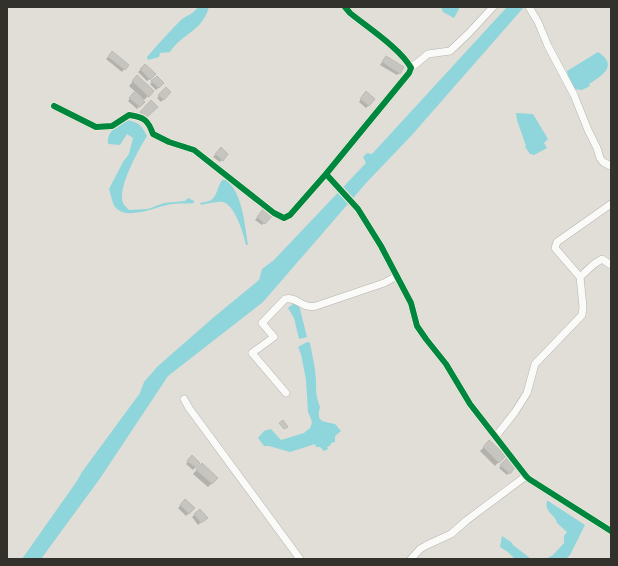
<svg xmlns="http://www.w3.org/2000/svg" width="618" height="566" font-family="Figtree,sans-serif">
  <style>
    .water { fill: #8fd5dc }
    .shadow { fill: #0003 }
    .building { fill: #c7c5bf; stroke: #bdbab4 }
    .lines { fill: none; stroke-linecap: round; stroke-linejoin: round }
    .minor-casing { stroke: #b6b5ae; stroke-width: 8 }
    .minor { stroke: #fafaf9; stroke-width: 7 }
    .cycleway-casing { stroke: #f1eee0; stroke-width: 8 }
    .cycleway { stroke: #00873e; stroke-width: 6 }
  </style>
  <rect width="100%" height="100%" fill="#e0ded6"/>
  <!-- water -->
  <path class="water" d="M198,7H209C202,32 181,34 170,52L160,53L159,57L148,60L147,57C158,44 169,32 181,20C187,15 194,14 198,7Z
    M441,7H460L454,18L443,12Z
    M507,7H524L411,136L367,182L263,302L168,376L101,477L41,559H22L77,481L82,472L140,393L144,382L158,366L214,317L259,280L262,269L274,260L366,163L363,157L367,153L372,154Z
    M598,52C618,65 604,75 589,84L590,86L582,90L574,89L568,76L567,71Z
    M516,113L533,114L548,139L544,143L547,148L534,155L530,154L525,147L526,146L517,120Z
    M127,120C140,123 141,125 147,136C139,149 117,188 123,203C124,205 127,208 129,210L148,209L164,203L185,201L188,198L194,201V203C187,204 179,203 172,204C157,206 130,220 117,209C112,205 111,194 109,189L123,162L129,154L133,138L127,134L120,145L108,144C107,130 117,127 127,120Z
    M222,180H226C242,191 245,226 248,245H246C244,235 235,205 223,202C218,201 206,204 201,205L200,203C219,201 214,193 222,180Z
    M293,304L298,305L300,309L307,337L299,339L294,318L288,308Z
    M307,342L310,343C312,355 316,369 316,382C316,393 316,396 320,407C316,422 322,421 335,424L341,431L335,436V442L331,443V445L327,447L328,449L324,451L320,447H316L315,444L290,452L269,446H264L258,438L264,431L271,429L281,440L304,433L310,428L312,423L311,419L308,412L306,380L301,354L298,347Z
    M547,501H548L585,525L570,555L566,559H546L553,555L564,543V536L567,532L557,523C555,514 544,512 547,501Z
    M502,536L511,542L513,545L531,559H515L508,552L500,547Z"/>
  <!-- shadow -->
  <path class="shadow" d="M110,55L124,69L122,72L106,59Z
    M386,57L399,73L397,75L380,65Z
    M145,66L154,74L147,81L138,72Z
    M137,77L153,91L144,100L129,86Z
    M157,77L163,83L156,90L150,84Z
    M166,89L170,92L161,102L157,98Z
    M134,94L143,102L137,109L128,101Z
    M364,95L369,105L366,108L359,102Z
    M221,149L222,160L220,162L213,157Z
    M261,213L264,223L262,225L255,220Z
    M489,442L504,456L495,466L480,451Z
    M192,457L199,463L193,470L186,464Z
    M507,459L515,466L507,475L499,468Z
    M202,464L217,478L208,487L193,474Z
    M185,500L193,508L186,516L178,508Z
    M200,510L204,520L198,525L192,517Z"/>
  <!-- building -->
  <path class="building" d="M112,51L129,65L125,70L108,57Z
    M386,56L404,67L400,74L382,62Z
    M145,64L156,74L150,80L140,69Z
    M137,75L154,91L149,97L132,81Z
    M157,76L164,83L159,88L151,81Z
    M166,87L171,92L164,100L158,95Z
    M366,91L375,99L369,106L360,99Z
    M134,92L145,102L140,107L129,98Z
    M151,100L158,107L146,118L140,112Z
    M221,147L228,154L223,161L215,154Z
    M263,209L272,216L265,224L257,217Z
    M283,420L288,427L284,429L279,423Z
    M489,440L506,456L499,463L483,447Z
    M192,455L200,463L196,468L187,461Z
    M507,458L516,466L510,474L500,465Z
    M202,463L218,478L212,484L196,470Z
    M185,499L195,508L189,514L180,505Z
    M200,509L208,518L201,523L194,514Z"/>
  <g class="lines">
    <!-- minor casing -->
    <g class="minor-casing">
      <path id="minor" d="M345,7L350,13C367,27 401,49 411,68L409,73L326,174L358,209L381,246L411,303L417,326L426,339L446,364L470,404L526,476L529,479L611,531
        M529,7L538,22L548,46L574,95L588,130L597,148L600,158L603,162L611,166
        M411,68L428,54L450,51L469,33L493,7
        M54,106L96,127L112,126L129,115C144,117 148,120 153,134L169,142L194,150L274,213L284,218L290,215L326,174
        M611,204L557,242L555,248L580,277L594,264L602,259L611,265
        M286,393L252,353L274,337L262,323L285,299C297,296 301,309 316,306L384,283L397,276
        M184,399L189,408L300,559
        M496,436L515,412L527,393L535,364L582,315L583,307L580,277
        M411,559L420,549L427,545L451,534L467,520L526,476"/>
    </g>
    <!-- minor -->
    <use href="#minor" class="minor"/>
    <!-- cycleway casing -->
    <g class="cycleway-casing">
      <path id="cycleway" d="M345,7L350,13C367,27 401,49 411,68L409,73L326,174L358,209L381,246L411,303L417,326L426,339L446,364L470,404L526,476L529,479L611,531
        M54,106L96,127L112,126L129,115C144,117 148,120 153,134L169,142L194,150L274,213L284,218L290,215L326,174"/>
    </g>
    <!-- cycleway -->
    <use href="#cycleway" class="cycleway"/>
  </g>
  <!-- border -->
  <rect width="618" height="566" fill="none" stroke="#32312c" stroke-width="16"/>
</svg>
